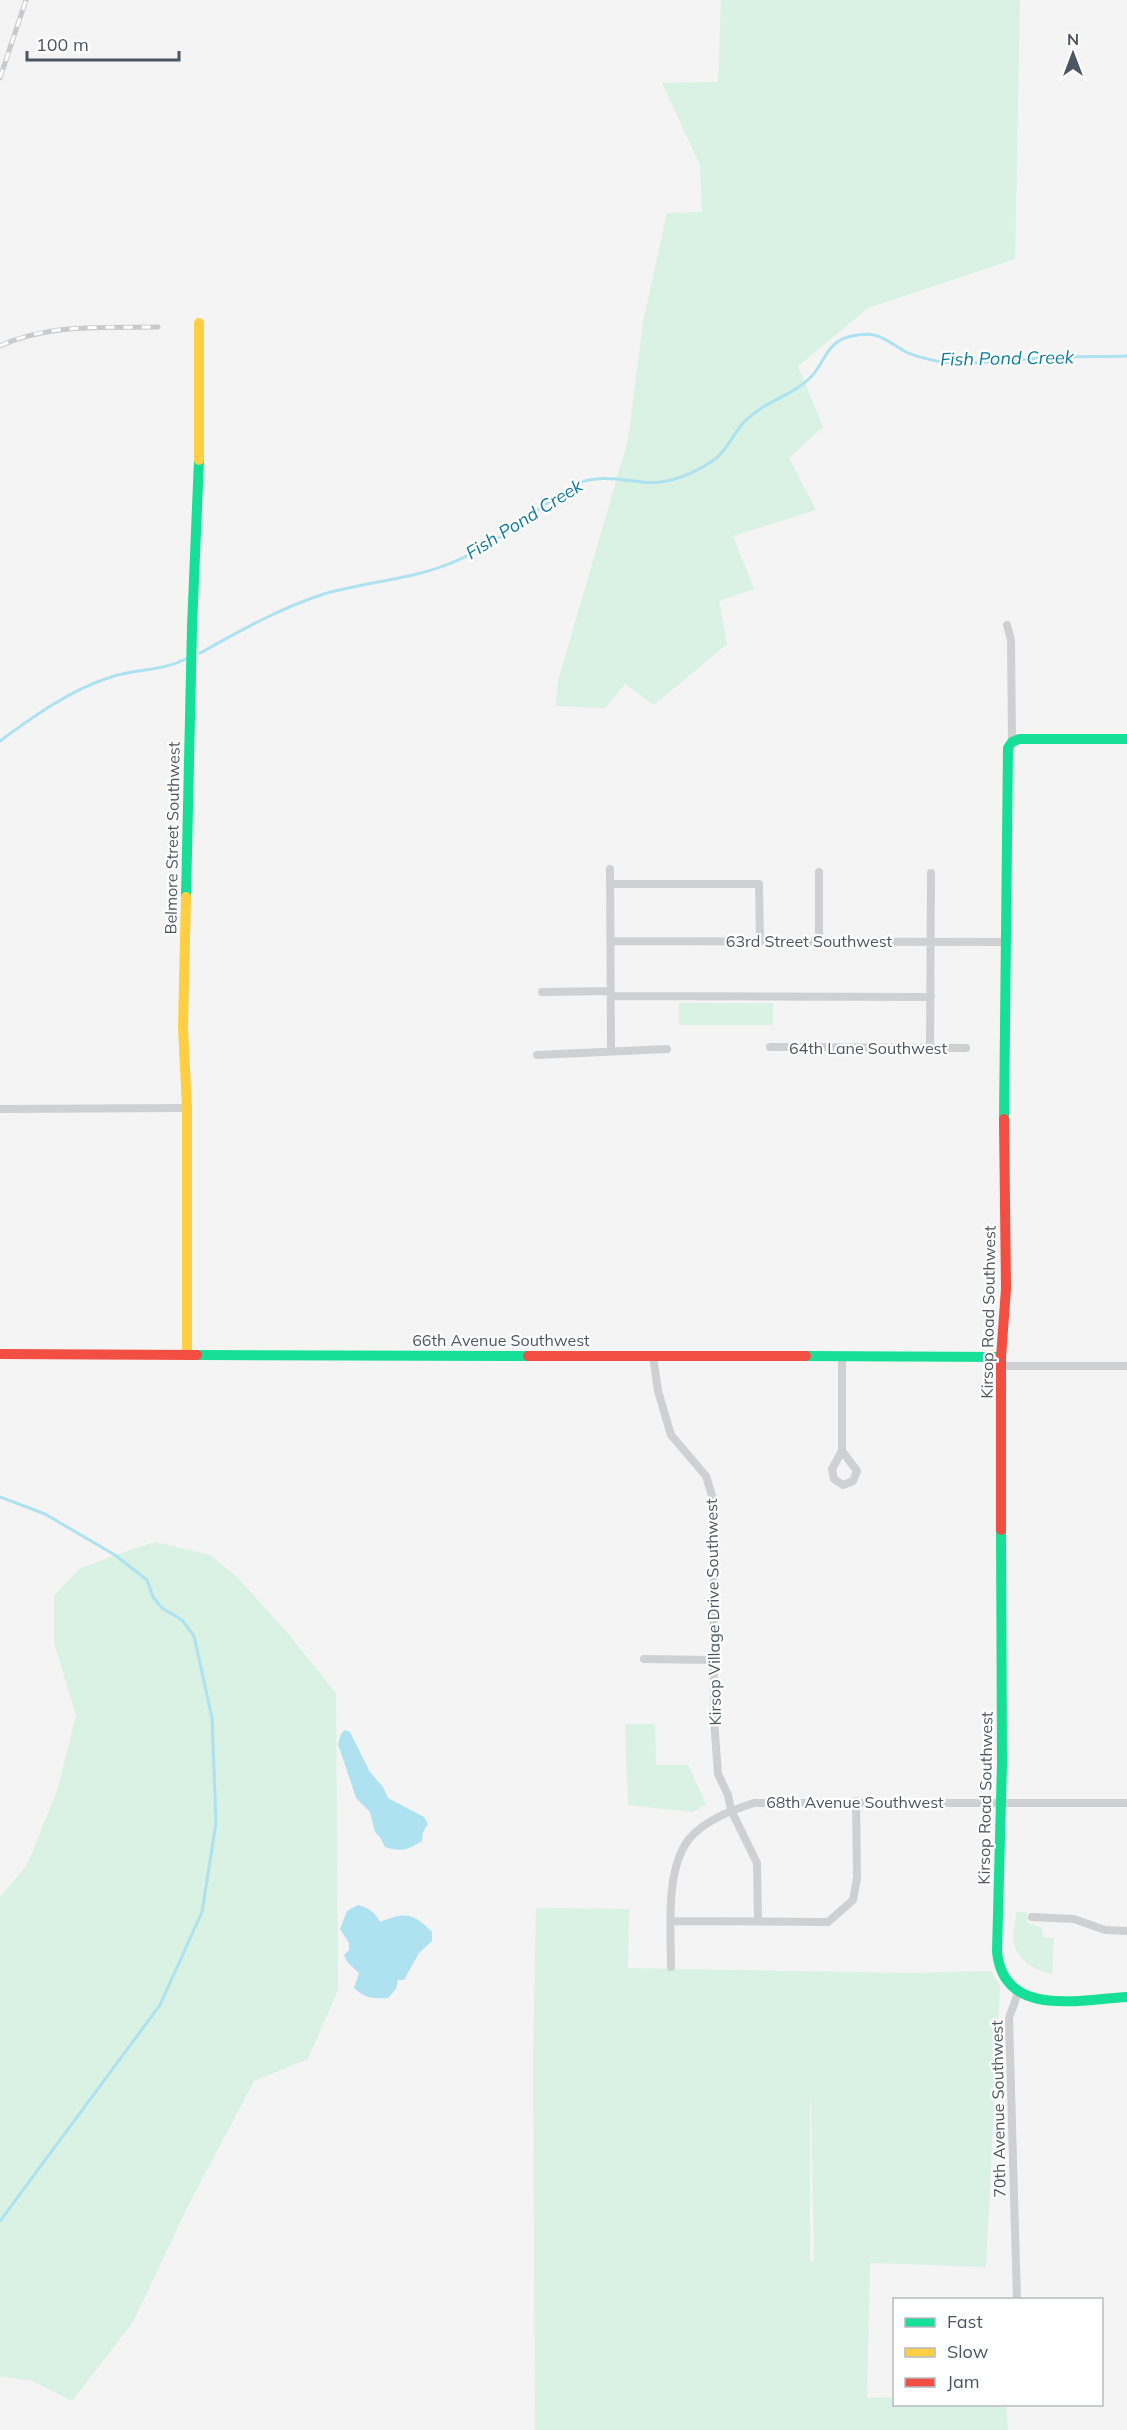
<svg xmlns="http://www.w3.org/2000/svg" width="1127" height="2430" font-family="Mulish,sans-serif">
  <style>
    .green { fill: #d9f2e3; fill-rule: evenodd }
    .water { fill: #aee2f0 }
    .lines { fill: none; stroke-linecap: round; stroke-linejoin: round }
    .stream { stroke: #aee2f0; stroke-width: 3 }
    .street { stroke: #ced0d2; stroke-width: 8 }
    .fast { stroke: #16e098; stroke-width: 10 }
    .slow { stroke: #ffcf43; stroke-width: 10 }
    .jam { stroke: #f24e42; stroke-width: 10 }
    .rail-casing { stroke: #c9cacc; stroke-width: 5 }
    .rail { stroke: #fff; stroke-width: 3; stroke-dasharray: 9; stroke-linecap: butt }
    .labels { text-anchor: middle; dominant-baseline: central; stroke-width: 4.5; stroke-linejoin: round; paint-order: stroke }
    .street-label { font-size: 16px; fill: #4a5661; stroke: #fff }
    .water-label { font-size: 18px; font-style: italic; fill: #0c7c9b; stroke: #fff }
  </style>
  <rect width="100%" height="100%" fill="#f4f4f4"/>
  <!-- green -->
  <path class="green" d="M721,0H1020L1015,259L868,308L798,366L823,427L789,458L816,510L733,536L754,589L719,601L727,644L654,705L625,684L605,708L556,706L558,681L628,440L643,322L667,213L702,212L700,165L662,83L718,82Z
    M679,1003H773V1025H679Z
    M155,1542L210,1555L237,1577L286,1631L336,1693L338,1990L308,2059L254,2081L190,2202L133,2322L72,2401L32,2381L0,2376V1897L27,1865L57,1791L76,1715L54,1643V1596L79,1569L115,1555Z
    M625,1724H655L656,1765H688L706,1804L693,1812L628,1805Z
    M536,1908L629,1909L628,1968L909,1973L991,1971L1000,1986L986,2267L870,2263L867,2398L894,2397V2404L1006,2405L1008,2430H535L533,2061ZM810,2100H811L814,2261L810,2260Z
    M1016,1912H1027L1028,1923L1042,1928L1043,1937L1054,1938L1052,1974C1033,1971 1014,1958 1013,1936C1013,1928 1016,1921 1016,1912Z"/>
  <!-- water -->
  <path class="water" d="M345,1730L350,1732L370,1772L383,1787L388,1798L424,1817L428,1824L423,1832L422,1841C408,1850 401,1852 385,1847L380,1837L375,1832L370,1812L356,1798L338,1744L341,1734Z
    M358,1905C369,1908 375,1912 380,1922C404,1912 413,1912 432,1932V1941L419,1953L404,1980H398L396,1989L388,1998C373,1999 364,1998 354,1988L359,1973L348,1963L344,1955L349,1950V1943L340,1929L347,1911Z"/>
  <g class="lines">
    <!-- stream -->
    <path class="stream" d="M200,653C240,631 280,608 324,594C368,581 413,580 456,561C500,543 535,509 575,484C598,475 617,479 642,482C667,485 693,474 714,460C727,451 734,432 745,421C766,400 793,396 812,376C826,360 827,341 852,336C878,330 885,340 906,352C914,356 927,359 936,361C967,367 1013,359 1045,358C1072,356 1100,357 1127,356
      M0,741C34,716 70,690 111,677C137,668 160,672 186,659
      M0,1497L45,1514L115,1555L147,1580L153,1597L162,1608L182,1620L194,1636L212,1718L216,1823L202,1912L160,2005L0,2221"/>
    <!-- street -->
    <path class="street" d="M1007,625L1011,640L1012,742
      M610,869L611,1051
      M819,872V941
      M610,884H759L760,941
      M611,941L1007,942
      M542,992L611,991
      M611,996L931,997
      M770,1047L966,1048
      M930,1048L931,873
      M537,1055L667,1049
      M0,1109L187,1108
      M653,1355L658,1391L671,1435L706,1476L713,1499L714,1720L718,1774L728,1795L731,1810L757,1863L758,1921
      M842,1356V1451
      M1001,1366H1127
      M842,1451L857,1471L853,1481L843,1485L834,1479L832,1469Z
      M644,1659L713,1660
      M1032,1917L1074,1919L1105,1930L1127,1931
      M671,1921L828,1922L853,1900L857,1878L856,1801
      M671,1967C671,1929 665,1870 689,1839C705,1820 732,1810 754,1803H1127
      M1017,2300L1009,2018L1018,1993"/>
    <!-- fast -->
    <path class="fast" d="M186,897L192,627L199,460
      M1004,1119L1008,748L1012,742L1019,739H1127
      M197,1355L528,1356
      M806,1356L1001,1357
      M1001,1530L1002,1763L997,1952C1004,2019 1080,1999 1127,1997"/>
    <!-- slow -->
    <path class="slow" d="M199,323V460
      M186,897L183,1027L187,1108V1355"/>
    <!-- jam -->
    <path class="jam" d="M0,1354L197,1355
      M528,1356H806
      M1001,1530V1357L1006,1289L1004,1119"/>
    <!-- rail casing -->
    <g class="rail-casing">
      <path id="rail" d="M0,78L26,0
        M0,346C49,323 106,328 158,327"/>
    </g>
    <!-- rail -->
    <use href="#rail" class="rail"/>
  </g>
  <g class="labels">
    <!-- street labels -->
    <g class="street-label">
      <text transform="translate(172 838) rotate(-89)">Belmore Street Southwest</text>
      <text x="809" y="941">63rd Street Southwest</text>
      <text x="868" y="1048">64th Lane Southwest</text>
      <text transform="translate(988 1312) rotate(-89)">Kirsop Road Southwest</text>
      <text x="501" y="1340">66th Avenue Southwest</text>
      <text transform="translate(713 1612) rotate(-91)">Kirsop Village Drive Southwest</text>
      <text transform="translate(985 1798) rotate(-89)">Kirsop Road Southwest</text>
      <text x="855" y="1802">68th Avenue Southwest</text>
      <text transform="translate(998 2109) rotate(-91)">70th Avenue Southwest</text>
    </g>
    <!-- water labels -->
    <g class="water-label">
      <text transform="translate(1007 358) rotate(-1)">Fish Pond Creek</text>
      <text transform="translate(524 519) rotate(-32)">Fish Pond Creek</text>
    </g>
  </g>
  <!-- legend -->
  <rect x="893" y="2298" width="210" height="108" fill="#ffffff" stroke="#b7bbc0" stroke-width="1.5"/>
  <rect x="905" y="2318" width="30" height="9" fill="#16e098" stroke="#b7bbc0" stroke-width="1.5"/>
  <text x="947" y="2328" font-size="18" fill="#4a5661">Fast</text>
  <rect x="905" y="2348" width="30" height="9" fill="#ffcf43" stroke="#b7bbc0" stroke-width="1.5"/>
  <text x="947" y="2358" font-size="18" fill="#4a5661">Slow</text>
  <rect x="905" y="2378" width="30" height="9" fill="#f24e42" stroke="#b7bbc0" stroke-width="1.5"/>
  <text x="947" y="2388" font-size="18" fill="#4a5661">Jam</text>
  <!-- north arrow -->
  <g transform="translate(1073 54)" stroke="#ffffff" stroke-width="4.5" paint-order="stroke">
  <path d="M0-4.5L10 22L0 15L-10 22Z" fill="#4a5661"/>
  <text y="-9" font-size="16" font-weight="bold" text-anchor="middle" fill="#4a5661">N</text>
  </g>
  <!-- scale -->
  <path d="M27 51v9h152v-9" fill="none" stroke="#4a5661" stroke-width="3"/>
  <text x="36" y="51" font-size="18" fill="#4a5661" stroke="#ffffff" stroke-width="4.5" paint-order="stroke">100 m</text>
</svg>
